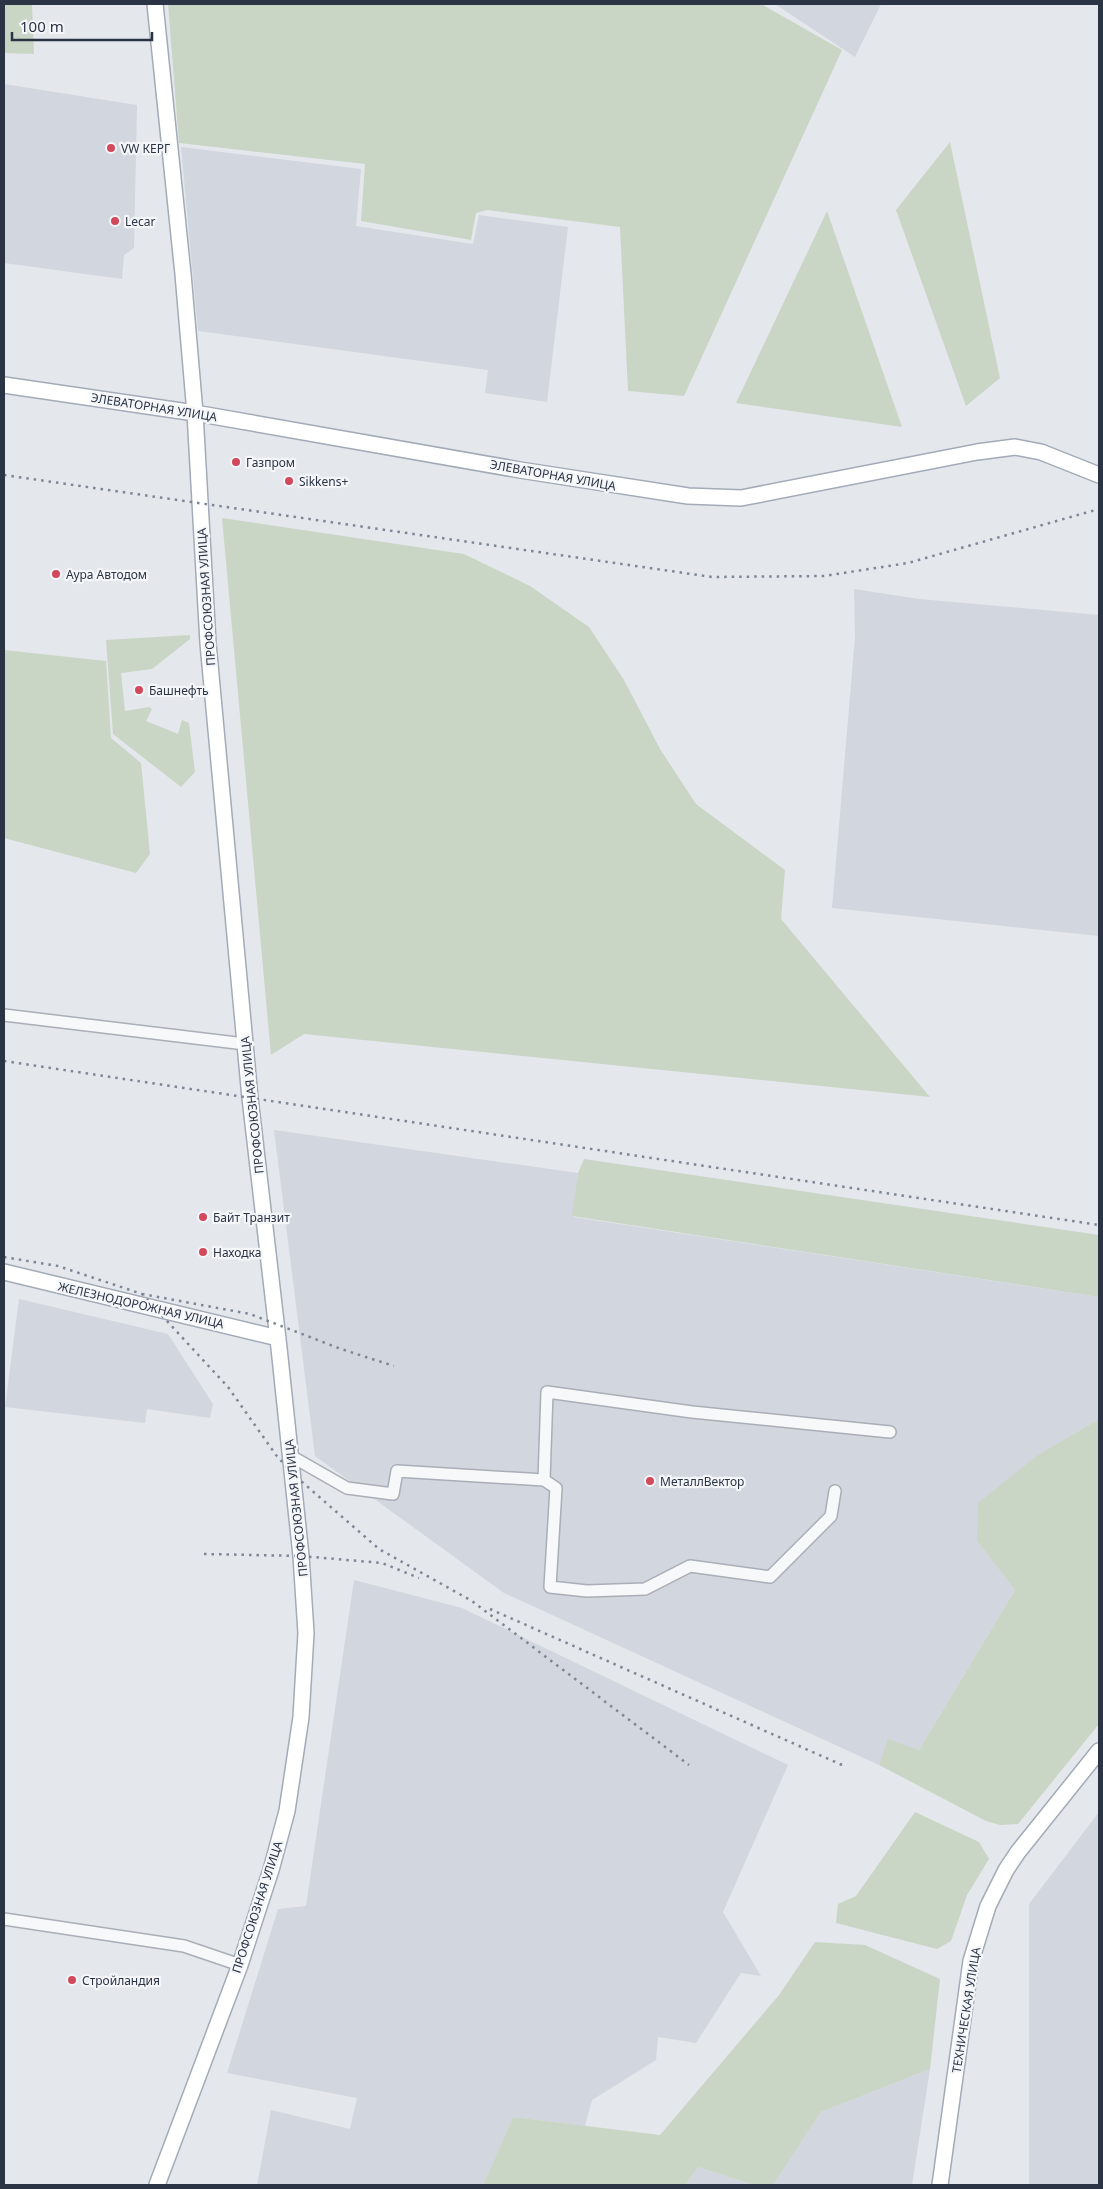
<svg xmlns="http://www.w3.org/2000/svg" width="1103" height="2189" font-family="'Noto Sans',sans-serif">
  <style>
    .built { fill: #d2d6de }
    .green { fill: #c9d6c5 }
    .lines { fill: none; stroke-linecap: round; stroke-linejoin: round }
    .minor-casing { stroke: #a9aeb7; stroke-width: 14 }
    .major-casing { stroke: #a3abb8; stroke-width: 18 }
    .minor { stroke: #f7f8fa; stroke-width: 11 }
    .major { stroke: #fff; stroke-width: 15 }
    .rail { stroke: #7d8696; stroke-width: 2.5; stroke-dasharray: 2.5 5; stroke-linecap: butt }
    .poi-dot { fill: #d1495b; stroke: #f4f6f9; stroke-width: 2 }
    .labels { text-anchor: middle; dominant-baseline: central; stroke-width: 4.5; stroke-linejoin: round; paint-order: stroke }
    .poi-label { font-size: 12px; fill: #2b3445; stroke: #f4f6f9; text-anchor: start }
    .street-label { font-size: 12px; fill: #2b3445; stroke: #f4f6f9 }
  </style>
  <rect width="100%" height="100%" fill="#e4e7ec"/>
  <!-- built -->
  <path class="built" d="M775,4H881L855,57Z
    M4,84L137,105L134,248L124,255L122,279L4,263Z
    M181,147L361,169L356,226L473,244L479,215L568,227L547,402L485,393L488,370L198,331Z
    M854,589L919,599L1099,615V936L832,908L855,637Z
    M274,1130L578,1173L573,1217L1099,1297V1419L1039,1454L977,1541L1015,1590L919,1750L889,1740L879,1765L504,1593L315,1456Z
    M19,1299L168,1334L213,1404L210,1418L147,1409L145,1423L5,1407Z
    M354,1580L462,1608L788,1765L723,1912L761,1976L741,1973L696,2043L658,2037L656,2060L592,2100L585,2126L513,2117L483,2185H257L271,2110L350,2129L357,2098L227,2073L278,1909L306,1906Z
    M1099,1812V2185H1029V1904Z
    M930,2069L912,2185H773L821,2112Z
    M698,2167L754,2185H685Z"/>
  <!-- green -->
  <path class="green" d="M4,4H32L34,54L4,53Z
    M168,4H761L842,50L684,396L628,391L620,227L487,210L476,213L471,240L361,221L365,164L179,143Z
    M950,142L1000,378L966,406L896,210Z
    M827,211L902,427L736,403Z
    M222,518L464,554L530,586L589,627L624,680L660,749L696,804L785,870L781,919L930,1097L304,1034L271,1055Z
    M190,635V639L152,669L121,673L125,711L149,707L152,709L146,721L178,734L182,720L189,723L195,772L181,787L113,734L106,640Z
    M4,650L106,661L111,738L141,763L150,854L136,873L4,838Z
    M584,1159L1099,1235V1297L572,1216L578,1173Z
    M1099,1419V1724L1018,1824L1000,1825L986,1821L879,1765L888,1739L919,1750L1015,1590L977,1541L978,1503L1039,1454Z
    M915,1812L979,1842L989,1859L967,1895L951,1941L937,1949L836,1923L838,1904L856,1896Z
    M815,1942L865,1945L940,1979L930,2069L821,2112L773,2185H754L698,2167L685,2185H483L513,2117L660,2135L779,1995Z"/>
  <g class="lines">
    <!-- minor casing -->
    <g class="minor-casing">
      <path id="minor" d="M4,1015L245,1044
        M291,1456L347,1488L393,1494L397,1471L544,1480L547,1392L692,1412L890,1432
        M544,1480L556,1488L550,1587L587,1591L645,1589L690,1566L770,1577L831,1516L835,1491
        M4,1919L184,1946L240,1965"/>
    </g>
    <!-- major casing -->
    <g class="major-casing">
      <path id="major" d="M155,4L183,274L195,413L208,643L250,1098L279,1348L301,1556L306,1633L301,1717L287,1811L271,1870L240,1965L157,2185
        M4,385L195,413L520,470L688,496L741,498L977,452L1015,447L1041,452L1099,475
        M4,1272L278,1338
        M940,2185L971,1961L988,1906L1006,1870L1018,1852L1099,1751"/>
    </g>
    <!-- minor -->
    <use href="#minor" class="minor"/>
    <!-- major -->
    <use href="#major" class="major"/>
    <!-- rail -->
    <path class="rail" d="M4,475L712,577L824,576L908,563L1099,509
      M4,1061L1099,1225
      M4,1257L58,1266L142,1294L228,1387L276,1455L293,1474L379,1549L472,1601L689,1765
      M142,1294L250,1314L341,1349L394,1366
      M204,1554L301,1556L382,1563L419,1578
      M490,1609L842,1765"/>
  </g>
  <!-- markers -->
  <g class="poi-dot">
    <circle cx="111" cy="148" r="5"/>
    <circle cx="115" cy="221" r="5"/>
    <circle cx="236" cy="462" r="5"/>
    <circle cx="289" cy="481" r="5"/>
    <circle cx="56" cy="574" r="5"/>
    <circle cx="139" cy="690" r="5"/>
    <circle cx="203" cy="1217" r="5"/>
    <circle cx="203" cy="1252" r="5"/>
    <circle cx="650" cy="1481" r="5"/>
    <circle cx="72" cy="1980" r="5"/>
  </g>
  <g class="labels">
    <!-- poi labels -->
    <g class="poi-label">
      <text x="121" y="148">VW КЕРГ</text>
      <text x="125" y="221">Lecar</text>
      <text x="246" y="462">Газпром</text>
      <text x="299" y="481">Sikkens+</text>
      <text x="66" y="574">Аура Автодом</text>
      <text x="149" y="690">Башнефть</text>
      <text x="213" y="1217">Байт Транзит</text>
      <text x="213" y="1252">Находка</text>
      <text x="660" y="1481">МеталлВектор</text>
      <text x="82" y="1980">Стройландия</text>
    </g>
    <!-- street labels -->
    <g class="street-label">
      <text transform="translate(154 407) rotate(9)">ЭЛЕВАТОРНАЯ УЛИЦА</text>
      <text transform="translate(553 475) rotate(10)">ЭЛЕВАТОРНАЯ УЛИЦА</text>
      <text transform="translate(206 597) rotate(-94)">ПРОФСОЮЗНАЯ УЛИЦА</text>
      <text transform="translate(252 1105) rotate(-96)">ПРОФСОЮЗНАЯ УЛИЦА</text>
      <text transform="translate(141 1305) rotate(13)">ЖЕЛЕЗНОДОРОЖНАЯ УЛИЦА</text>
      <text transform="translate(296 1508) rotate(-96)">ПРОФСОЮЗНАЯ УЛИЦА</text>
      <text transform="translate(257 1907) rotate(-72)">ПРОФСОЮЗНАЯ УЛИЦА</text>
      <text transform="translate(966 2010) rotate(-81)">ТЕХНИЧЕСКАЯ УЛИЦА</text>
    </g>
  </g>
  <!-- border -->
  <rect width="1103" height="2189" fill="none" stroke="#2b3445" stroke-width="10"/>
  <!-- scale -->
  <path d="M12 32v8h140v-8" fill="none" stroke="#2b3445" stroke-width="2.5"/>
  <text x="20" y="32" font-size="15" fill="#2b3445" stroke="#f4f6f9" stroke-width="4" paint-order="stroke">100 m</text>
</svg>
